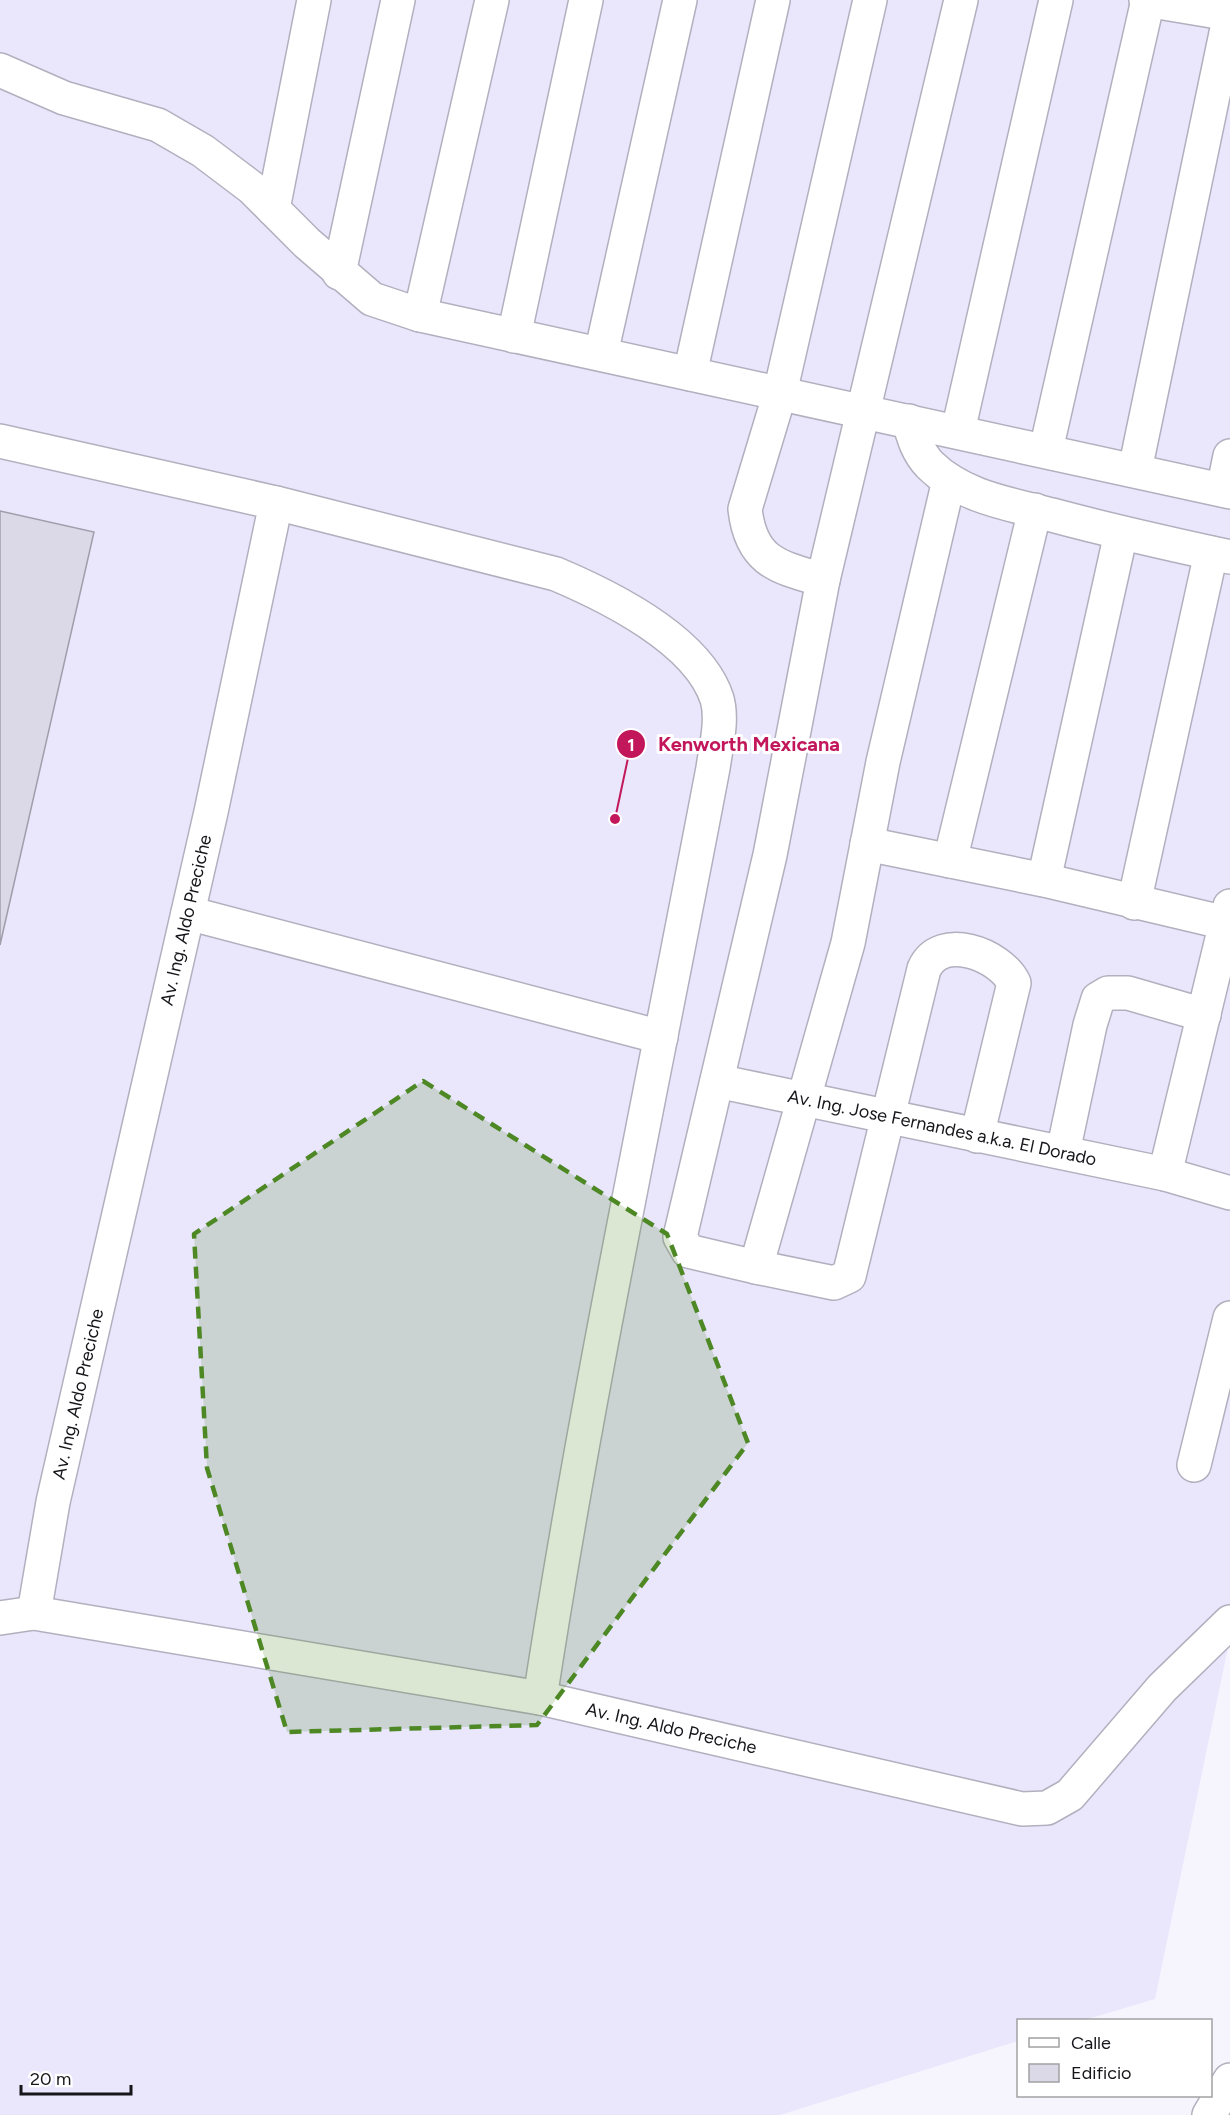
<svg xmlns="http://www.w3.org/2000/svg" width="1230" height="2115" font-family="Figtree,sans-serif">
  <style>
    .built { fill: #eae7fd }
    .building { fill: #dbd9e7; stroke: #a09eab; stroke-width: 1.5 }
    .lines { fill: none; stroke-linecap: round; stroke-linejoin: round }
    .minor-casing { stroke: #b2b0be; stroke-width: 36 }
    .minor { stroke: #fff; stroke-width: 33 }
    .marked { fill: #4d8825; fill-opacity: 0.2; stroke: #4d8825; stroke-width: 4.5; stroke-dasharray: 12 8; stroke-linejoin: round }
    .labels { text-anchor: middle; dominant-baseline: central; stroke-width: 6; stroke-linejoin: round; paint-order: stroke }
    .street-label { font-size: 18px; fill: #16151a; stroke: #fff }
    .leader { fill: none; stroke: #c2185b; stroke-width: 2 }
    .callout-dot { fill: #c2185b; stroke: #fff; stroke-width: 2 }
    .mark-label { font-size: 18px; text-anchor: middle; font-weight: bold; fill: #fff }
    .callout-label { font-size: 20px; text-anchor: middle; font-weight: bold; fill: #c2185b; stroke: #fff; stroke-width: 6; stroke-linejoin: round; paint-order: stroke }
  </style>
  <rect width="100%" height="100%" fill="#f6f5fd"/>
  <!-- built -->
  <path class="built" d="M0,0H1230V1638L1155,1999L1085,2020H1018V2041L780,2115H0Z"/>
  <!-- building -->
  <path class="building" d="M0,511L94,532L0,945Z"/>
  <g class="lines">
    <!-- minor casing -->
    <g class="minor-casing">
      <g id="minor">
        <path d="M1146,0L1230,14"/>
        <path d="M0,70L64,98L158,125L203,151L252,188L307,243L372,299L420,315L1230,492"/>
        <path d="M273,209L314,0"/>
        <path d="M339,273L398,0"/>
        <path d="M420,315L492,0"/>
        <path d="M514,336L586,0"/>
        <path d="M601,354L680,0"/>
        <path d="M690,374L773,0"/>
        <path d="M909,421C913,437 918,453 930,465C962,497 1010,504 1052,515C1111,531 1170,544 1230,557"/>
        <path d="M958,431L1056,0"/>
        <path id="s1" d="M0,441L276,503L211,812L53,1502L34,1613L540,1698L1022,1809L1047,1808L1070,1795L1162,1688L1230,1622"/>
        <path d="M1046,450L1148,0"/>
        <path d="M1135,470L1230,14"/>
        <path d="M949,480L883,762L848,943L756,1267L688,1251L680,1237L770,855L823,580L961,0"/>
        <path d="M1223,490L1230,456"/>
        <path d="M276,503L556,574C608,596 698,640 717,699C723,719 716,747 713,768C654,1079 588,1386 540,1698"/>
        <path d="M823,580C778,567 751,562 745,509L780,393L870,0"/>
        <path d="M867,844L1044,880L1230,924"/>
        <path d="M950,861L1035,510"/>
        <path d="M1044,880L1121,533"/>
        <path d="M1134,903L1211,553"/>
        <path d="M188,913L661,1037"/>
        <path id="s2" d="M717,1081L1165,1174L1230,1193"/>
        <path d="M1063,1152L1090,1025L1098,999L1108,993H1128L1204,1015"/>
        <path d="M1165,1174L1230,906"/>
        <path d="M756,1267L834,1283L849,1276L924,969C940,932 1000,954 1014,983L977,1136"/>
        <path d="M1194,1465L1230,1318"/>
        <path d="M0,1618L34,1613"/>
        <path d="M1209,2115L1230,2080"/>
      </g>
    </g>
    <!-- minor -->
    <use href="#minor" class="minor"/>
  </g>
  <!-- marked area -->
  <path class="marked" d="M423,1081L667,1234L748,1443L537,1725L287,1732L207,1468L194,1234Z"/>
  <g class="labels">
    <!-- street labels -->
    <g class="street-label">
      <text transform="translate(186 920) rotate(-77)">Av. Ing. Aldo Preciche</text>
      <text stroke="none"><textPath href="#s2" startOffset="230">Av. Ing. Jose Fernandes a.k.a. El Dorado</textPath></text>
      <text transform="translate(78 1394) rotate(-77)">Av. Ing. Aldo Preciche</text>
      <text stroke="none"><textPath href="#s1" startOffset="2067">Av. Ing. Aldo Preciche</textPath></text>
    </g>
  </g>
  <!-- callouts -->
  <path class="leader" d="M615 819L631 744"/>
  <g class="callout-dot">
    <circle cx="615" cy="819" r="6"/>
    <circle cx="631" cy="744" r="15"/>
  </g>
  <g class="mark-label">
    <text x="631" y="751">1</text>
  </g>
  <g class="callout-label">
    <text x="749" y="751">Kenworth Mexicana</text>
  </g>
  <!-- legend -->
  <rect x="1017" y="2019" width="195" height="78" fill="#ffffff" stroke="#a2a1a3" stroke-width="1.5"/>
  <rect x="1029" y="2038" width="30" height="9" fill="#ffffff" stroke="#a2a1a3" stroke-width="1.5"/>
  <text x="1071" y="2049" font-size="18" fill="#16151a">Calle</text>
  <rect x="1029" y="2064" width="30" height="18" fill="#dbd9e7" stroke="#a2a1a3" stroke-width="1.5"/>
  <text x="1071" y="2079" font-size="18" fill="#16151a">Edificio</text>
  <!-- scale -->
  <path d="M21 2085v9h110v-9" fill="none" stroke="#16151a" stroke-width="3"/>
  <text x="30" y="2085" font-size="18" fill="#16151a" stroke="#ffffff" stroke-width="4.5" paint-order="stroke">20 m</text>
</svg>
